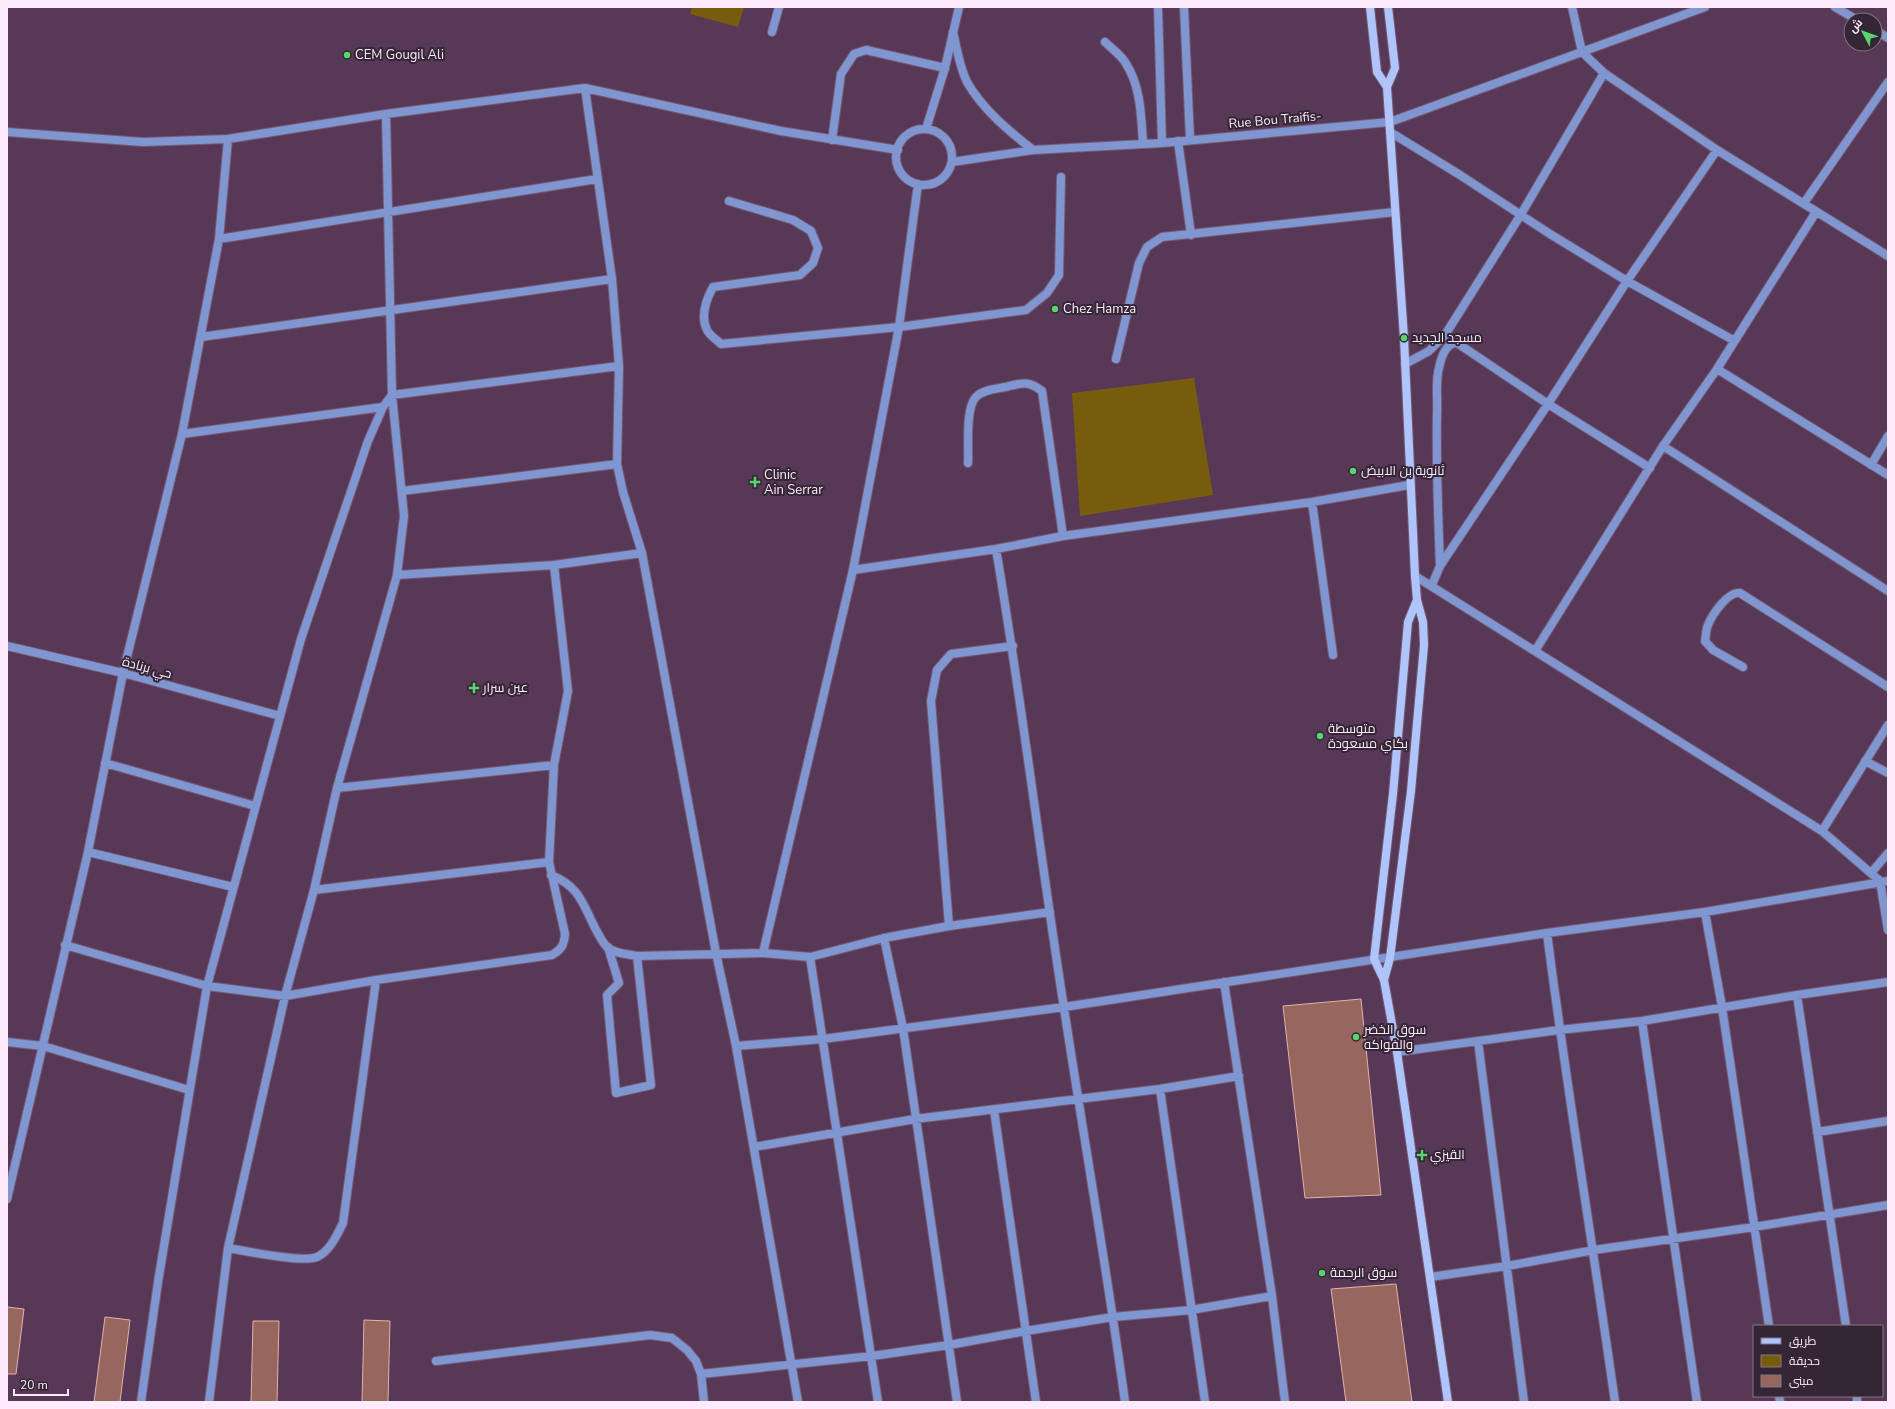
<svg xmlns="http://www.w3.org/2000/svg" width="1895" height="1409" font-family="'Nunito Sans',Cairo,sans-serif">
  <style>
    .green { fill: #775c0e }
    .building { fill: #97665f; stroke: #e7b0a9 }
    .lines { fill: none; stroke-linecap: round; stroke-linejoin: round }
    .lane-casing { stroke: #765875; stroke-width: 10 }
    .street-casing { stroke: #765875; stroke-width: 10 }
    .secondary-casing { stroke: #765875; stroke-width: 10 }
    .lane { stroke: #7f96d0; stroke-width: 8 }
    .street { stroke: #7f96d0; stroke-width: 8 }
    .secondary { stroke: #aec4fb; stroke-width: 8 }
    .poi-dot { fill: #58d570; stroke: #342634; stroke-width: 1.5 }
    .labels { text-anchor: middle; dominant-baseline: central; stroke-width: 4; stroke-linejoin: round; paint-order: stroke }
    .poi-label { font-size: 13px; fill: #fdeafc; stroke: #342634; text-anchor: start }
    .street-label { font-size: 13px; fill: #fdeafc; stroke: #342634 }
  </style>
  <rect width="100%" height="100%" fill="#583857"/>
  <!-- green -->
  <path class="green" d="M692,7H744L738,27L690,14Z
    M1194,378L1213,495L1080,516L1072,393Z"/>
  <!-- building -->
  <path class="building" d="M1361,999L1381,1195L1305,1198L1283,1006Z
    M1396,1284L1412,1402H1346L1331,1289Z
    M7,1307L24,1309L16,1374H7Z
    M105,1317L130,1320L120,1402H94Z
    M364,1320L390,1321L388,1402H362Z
    M253,1321H279L277,1402H251Z"/>
  <g class="lines">
    <!-- lane casing -->
    <g class="lane-casing">
      <path id="lane" d="M772,32L779,7
        M832,140L841,74L854,54L866,50L945,68
        M1178,141L1191,235
        M729,201L793,220L811,231L818,248L813,263L800,275L713,287C706,300 700,316 707,330C709,335 717,340 721,344L899,327L1026,310L1047,293L1059,275L1061,177
        M1116,359L1139,263L1147,247L1162,237L1395,212
        M968,463C969,447 965,408 976,397C982,390 996,389 1005,387C1022,383 1028,380 1042,391L1063,536
        M949,926L931,701L937,670L951,654L1013,646
        M608,947L619,983L607,995L616,1093L651,1085L637,956"/>
    </g>
    <!-- street casing -->
    <g class="street-casing">
      <path id="street" d="M1158,7L1162,143
        M1184,7L1190,139
        M1572,7L1582,52L1604,73L1717,150L1888,256
        M1835,7L1857,20
        M1875,30L1888,38
        M953,32C957,48 959,66 967,82C983,110 1009,131 1033,150
        M1105,42C1111,48 1120,54 1125,62C1141,86 1141,115 1143,143
        M585,88L612,279L619,366L617,464L623,492L642,553L716,953L736,1046L798,1402
        M926,129L945,68L959,7
        M896 157a28 28 0 1 1 56 0a28 28 0 1 1-56 0Z
        M7,132L143,142L228,139L386,114L585,88L781,131L898,150
        M1390,132L1460,175L1550,234L1627,281L1733,340
        M952,162L1033,150L1162,143L1390,122L1705,7
        M1804,203L1888,82
        M219,239L597,179
        M201,337L612,279
        M1405,364L1429,351L1445,335L1520,216L1604,73
        M1717,369L1888,475
        M182,434L383,407L392,395L619,366
        M1663,446L1888,591
        M1871,465L1888,436
        M402,491L617,464
        M1312,502L1333,655
        M996,549C1022,702 1040,855 1064,1008C1084,1139 1107,1270 1125,1402
        M1440,566C1438,515 1436,464 1437,414C1438,399 1435,382 1439,368C1441,358 1445,343 1457,343L1548,404L1650,468
        M853,570L996,549L1063,536L1312,502L1409,485
        M397,575L554,565
        M1415,576L1822,831L1880,881L1888,930
        M1432,585L1440,566L1548,404L1627,281L1717,150
        M7,646L123,673L280,716
        M1535,651L1663,446L1717,369L1816,212
        M1743,667L1713,650L1705,641C1706,636 1706,629 1708,625C1712,615 1728,591 1740,593L1888,687
        M1865,761L1888,773
        M105,763L255,806
        M337,788L554,765
        M1822,831L1888,725
        M88,852L233,887
        M1871,873L1888,853
        M551,875C579,886 583,904 595,928C599,935 602,942 607,947C615,954 627,954 637,956L763,953L853,570L899,327L918,184
        M314,890L549,862
        M1705,912L1722,1007L1769,1326
        M1547,933C1567,1090 1593,1246 1615,1402
        M884,938L903,1028L957,1402
        M65,945L207,986L285,996L376,980L552,955C562,949 564,945 565,934L549,862L554,765L568,691L554,565L642,553
        M763,953L810,957L884,938L949,926L1050,912
        M810,957L878,1402
        M1224,982L1272,1296L1285,1402
        M1797,995L1846,1326
        M1642,1021L1697,1402
        M1478,1041L1524,1402
        M7,1042L43,1046L189,1090
        M736,1046L823,1039L1064,1007L1547,933L1705,912L1888,881
        M1397,1052L1559,1030L1642,1021L1797,995L1888,982
        M1160,1089L1205,1402
        M994,1110L1036,1402
        M1817,1132L1888,1121
        M754,1147L915,1119L1160,1089L1239,1076
        M7,1199L88,852L123,673L182,434L219,239L228,139
        M228,1248C245,1251 303,1263 317,1257C330,1251 337,1235 343,1223L376,980
        M1430,1277L1507,1266L1594,1250L1754,1227L1888,1205
        M436,1361L650,1335L672,1338L687,1350L696,1361L701,1374L704,1402
        M701,1374L872,1356L949,1345L1026,1331L1113,1317L1191,1310L1272,1296
        M1779,1396L1780,1402
        M1857,1396V1402
        M141,1402L158,1282L207,986L301,639L368,441L383,407
        M209,1402L228,1248L285,996L314,890L337,788L397,575L404,516L392,395L386,114"/>
    </g>
    <!-- secondary casing -->
    <g class="secondary-casing">
      <path id="secondary" d="M1370,7L1377,72L1387,87
        M1417,600L1408,622L1393,794L1374,959L1384,980L1397,1052L1448,1402
        M1384,980L1390,958L1411,791L1424,645L1423,622L1417,600L1415,576L1404,338L1387,87L1395,68L1388,7"/>
    </g>
    <!-- lane -->
    <use href="#lane" class="lane"/>
    <!-- street -->
    <use href="#street" class="street"/>
    <!-- secondary -->
    <use href="#secondary" class="secondary"/>
  </g>
  <!-- markers -->
  <g class="poi-dot">
    <circle cx="347" cy="55" r="4"/>
    <circle cx="1055" cy="309" r="4"/>
    <circle cx="1404" cy="338" r="4"/>
    <circle cx="1353" cy="471" r="4"/>
    <path d="M753 476h4v4h4v4h-4v4h-4v-4h-4v-4h4z"/>
    <path d="M472 682h4v4h4v4h-4v4h-4v-4h-4v-4h4z"/>
    <circle cx="1320" cy="736" r="4"/>
    <circle cx="1356" cy="1037" r="4"/>
    <path d="M1420 1149h4v4h4v4h-4v4h-4v-4h-4v-4h4z"/>
    <circle cx="1322" cy="1273" r="4"/>
  </g>
  <g class="labels">
    <!-- poi labels -->
    <g class="poi-label">
      <text x="355" y="55">CEM Gougil Ali</text>
      <text x="1063" y="309">Chez Hamza</text>
      <text x="1412" y="338">مسجد الجديد</text>
      <text x="1361" y="471">ثانوية بن الابيض</text>
      <text x="764" y="475">Clinic<tspan x="764" dy="15">Ain Serrar</tspan></text>
      <text x="483" y="688">عين سرار</text>
      <text x="1328" y="729">متوسطة<tspan x="1328" dy="15">بكاي مسعودة</tspan></text>
      <text x="1364" y="1030">سوق الخضر<tspan x="1364" dy="15">والفواكه</tspan></text>
      <text x="1430" y="1155">القيزي</text>
      <text x="1330" y="1273">سوق الرحمة</text>
    </g>
    <!-- street labels -->
    <g class="street-label">
      <text transform="translate(1275 120) rotate(-5)">Rue Bou Traifis-</text>
      <text transform="translate(147 668) rotate(15)">حي برنادة</text>
    </g>
  </g>
  <!-- border -->
  <rect width="1895" height="1409" fill="none" stroke="#fdeafc" stroke-width="16"/>
  <!-- legend -->
  <rect x="1753" y="1325" width="130" height="72" fill="#342634" stroke="#847484"/>
  <rect x="1761" y="1338" width="20" height="6" fill="#aec4fb" stroke="#847484"/>
  <text x="1789" y="1345" font-size="12" fill="#fdeafc">طريق</text>
  <rect x="1761" y="1355" width="20" height="12" fill="#775c0e" stroke="#847484"/>
  <text x="1789" y="1365" font-size="12" fill="#fdeafc">حديقة</text>
  <rect x="1761" y="1375" width="20" height="12" fill="#97665f" stroke="#847484"/>
  <text x="1789" y="1385" font-size="12" fill="#fdeafc">مبنى</text>
  <!-- north arrow -->
  <g transform="translate(1863 32) rotate(311)"><circle r="19" fill="#342634" stroke="#847484"/>
  <path d="M0-3L7 15L0 10L-7 15Z" fill="#58d570"/>
  <text y="-6" font-size="11" font-weight="bold" text-anchor="middle" fill="#fdeafc">ش</text>
  </g>
  <!-- scale -->
  <path d="M14 1389v6h54v-6" fill="none" stroke="#fdeafc" stroke-width="2"/>
  <text x="20" y="1389" font-size="12" fill="#fdeafc" stroke="#342634" stroke-width="3" paint-order="stroke">20 m</text>
</svg>
